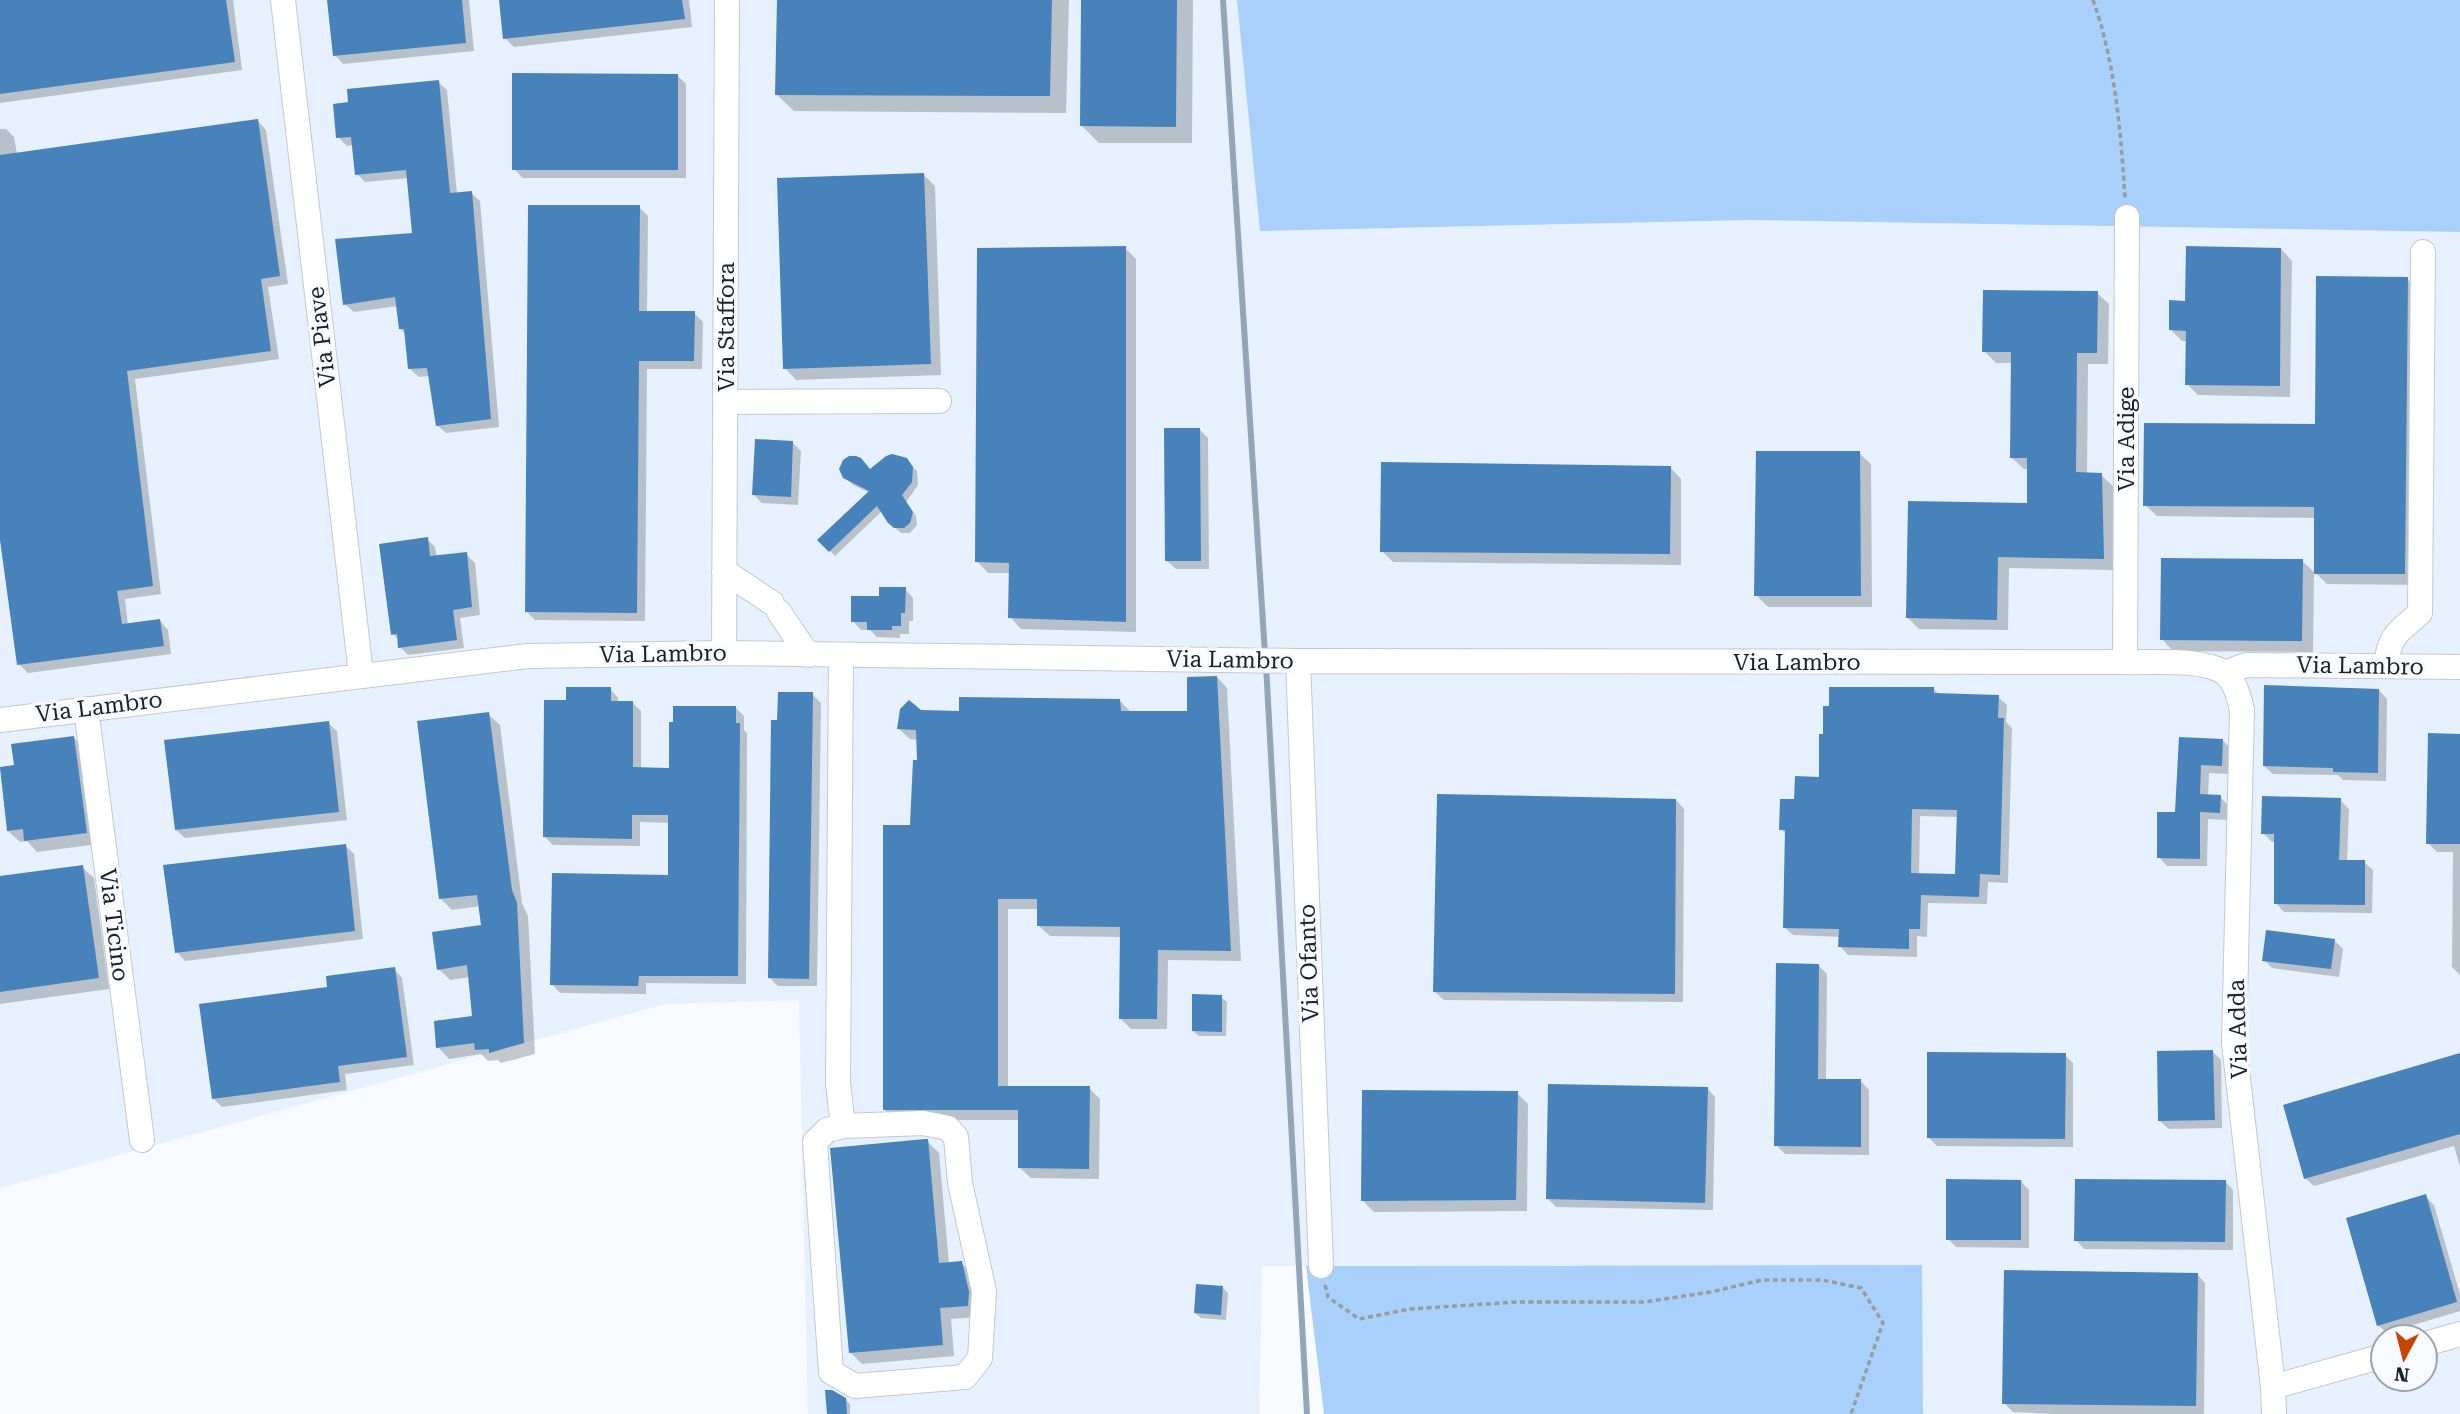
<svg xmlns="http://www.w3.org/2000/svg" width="2460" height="1414" font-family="'Roboto Serif',serif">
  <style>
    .built { fill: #e6f1fd; fill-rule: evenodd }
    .green { fill: #a8d0fa }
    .shadow { fill: #0003; fill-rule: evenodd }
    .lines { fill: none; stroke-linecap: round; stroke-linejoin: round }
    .stream { stroke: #94a5b8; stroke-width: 6 }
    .building { fill: #4782bb; fill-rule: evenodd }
    .minor-casing { stroke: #c1c9d2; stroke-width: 26 }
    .path { stroke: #989b9f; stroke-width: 3.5; stroke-dasharray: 5 3.5; stroke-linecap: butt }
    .minor { stroke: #fff; stroke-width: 24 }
    .labels { text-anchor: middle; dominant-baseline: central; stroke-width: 7; stroke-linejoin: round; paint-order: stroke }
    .street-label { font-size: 23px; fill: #1e2124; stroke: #f7fafe }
  </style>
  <rect width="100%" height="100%" fill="#f7fafe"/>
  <!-- built -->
  <path class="built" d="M0,0H1237L1261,231L1750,220L2460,232V1414H1923L1921,1265L1262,1266L1259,1414H808L799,1000L665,1004L0,1188ZM2383,1337H2425V1379H2383Z"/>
  <!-- green -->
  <path class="green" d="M1237,0H2460V232L1750,220L1260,231Z
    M1922,1265L1923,1414H1324L1306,1266Z"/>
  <!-- shadow -->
  <path class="shadow" d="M0,0H233L242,70L0,103Z
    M329,0H469L474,51L343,64L335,55Z
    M501,0H689L692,27L514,47L505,38Z
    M779,0H1069L1066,113L794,111L776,94Z
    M1082,0H1193L1192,143H1099L1082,126Z
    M678,76L686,84V178H523L514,169Z
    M438,82L447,90L457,194L471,193L480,201L499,427L446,433L437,425L430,376L419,377L410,369L406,334L400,329L398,306L354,312L345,304L414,234L409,178L365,182L357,174L354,145L347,146L338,137Z
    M258,121L266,130L288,284L268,287L279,359L135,379L161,594L125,599L128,625L160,621L168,630L171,654L28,673L19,664L0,517V129H6L14,137L17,154Z
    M924,175L935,186L941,375L796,380L785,368Z
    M639,207L648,216L647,313H694L703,322L702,369H647L645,621L535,620L526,611Z
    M1125,248L1136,259V632L1021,629L1010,617L1011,573H988L977,561Z
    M2281,249L2292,261L2290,397L2198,395L2187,384V341H2182L2171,330L2187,302Z
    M2407,279L2419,290L2416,585L2327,584L2316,573V518L2157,516L2145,505L2317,426Z
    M2097,293L2109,304L2108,364H2088L2087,474L2101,475L2113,486L2115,570L2009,568L2008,630L1919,629L1908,618L2028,505V469H2024L2012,458L2013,363H1996L1984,351Z
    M1200,430L1208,438L1209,569H1176L1167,561Z
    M792,442L801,451L798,505L762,503L754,495Z
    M1859,453L1871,464L1872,607H1768L1756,595Z
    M901,457L917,471L918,485L906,502L916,516L917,525L910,533H901L889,522L882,511L835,556L820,540L870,493L853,485L842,473L871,471Z
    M1670,467L1681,479V565L1393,562L1382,551Z
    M427,539L435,547L437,557L466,554L475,563L480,615L460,618L464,648L408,655L400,647L399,640L393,634Z
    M2302,561L2314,572L2313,652L2173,651L2162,639Z
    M905,589L913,598V621H909V634H900V638L877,637L870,630H861L853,621L881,598Z
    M1217,677L1227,688L1241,961L1168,960L1167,1029H1131L1120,1018L1121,937L1050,936L1039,926V909H1008V1088H1089L1100,1099L1099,1179L1031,1178L1020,1168V1120H895L884,1109L919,761L918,740L910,739L899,729L920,712L961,713L1120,701L1130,711L1189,713Z
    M610,689L618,698V703H633L641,711V769L670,770L736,708L744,716V730L747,733L746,984L646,983V994L560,993L552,984L670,877V823L640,822V846L553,845L545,837L567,702Z
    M1933,689L1940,695L1998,697L2007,705L2006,722L2012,728L2008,883L1988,882L1987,904L1928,903L1927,937L1917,936V957L1848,955L1840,946V937L1793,935L1784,927L1787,835L1781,829L1796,801ZM1920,816L1958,817L1957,876L1919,875Z
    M2379,690L2387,699L2386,781L2343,780L2338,775L2273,774L2264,766Z
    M812,694L821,703L817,986H778L769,977L779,722Z
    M488,714L500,725L522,903L528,916L535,1054L501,1063L498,1060L488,1061L481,1054L449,1059L438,1047L473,1018L470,977L450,980L439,969L483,926L480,906L452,910L441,899Z
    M328,723L337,731L347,820L185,838L176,830Z
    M2460,735V975L2452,967L2453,852H2437L2428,843Z
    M74,738L85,749L98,844L37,852L27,841L20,842L8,831L0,769L16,766Z
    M2180,738L2223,741L2231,749L2230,774L2209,773L2208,796L2220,797L2228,805V820L2208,819L2207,866H2167L2159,857L2177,814Z
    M1676,800L1684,809L1683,1002L1444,1000L1435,992Z
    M2340,800L2349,809L2347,862H2364L2373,870L2372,913L2284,912L2276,903V842H2272L2263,833Z
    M345,845L354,854L363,939L185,961L177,952Z
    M82,867L94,878L109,989L0,1004V878Z
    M2334,940L2343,949L2339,977L2272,968L2264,960Z
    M1818,965L1827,974L1826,1081H1861L1869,1090V1155L1785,1154L1776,1145Z
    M394,969L402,978L414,1065L345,1074L347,1090L222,1107L213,1098L329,988Z
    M1221,997L1227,1002L1226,1036H1199L1193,1031Z
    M2213,1052L2221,1060L2222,1128L2169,1129L2160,1121Z
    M2065,1055L2073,1063V1147L1937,1146L1929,1138Z
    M2460,1055V1167L2454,1146L2314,1186L2305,1178Z
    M1707,1088L1715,1097L1713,1210L1556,1207L1548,1199Z
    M1517,1093L1528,1104L1527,1211L1374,1212L1363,1201Z
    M927,1141L939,1153L949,1264L961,1263L973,1274L979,1317L951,1319L954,1356L862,1364L850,1352Z
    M2021,1181L2029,1190V1248L1956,1247L1948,1239Z
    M2225,1181L2233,1190V1250L2084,1249L2076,1240Z
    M2425,1196L2434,1205L2460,1294V1311L2387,1333L2378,1325Z
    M2197,1274L2205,1283L2204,1414H2053L2013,1412L2004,1403Z
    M1223,1288L1228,1293L1226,1320L1201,1318L1195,1313Z
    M845,1399L850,1404V1414H828Z"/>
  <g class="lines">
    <!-- stream -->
    <path class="stream" d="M1223,0L1265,654
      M1266,665L1307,1414"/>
  </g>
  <!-- building -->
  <path class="building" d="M0,0H226L235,62L0,94Z
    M327,0H462L466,43L333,56Z
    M499,0H682L685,19L503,39Z
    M777,0H1052L1050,96L775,95Z
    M1081,0H1177L1176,127L1080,126Z
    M512,73L678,74V170H512Z
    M439,80L450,193L472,191L491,419L436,426L427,368L408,369L404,329H399L395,297L343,305L335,239L412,233L406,170L355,175L351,137L336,138L333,104L348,102L347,89Z
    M258,119L280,276L261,279L271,351L127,371L153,586L117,591L122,624L160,619L164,646L17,665L0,540V155Z
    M924,173L931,364L783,369L777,178Z
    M528,205H640L639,311H695L694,361H639L637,613L525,612Z
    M1126,246V622L1008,618L1009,563L975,562L977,248Z
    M2186,246L2281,248L2280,386L2185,385L2186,331L2169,330V300L2185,301Z
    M2316,276L2408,277L2405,574H2314V507L2143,506L2144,423L2315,424Z
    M1983,290L2098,291L2097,353H2077L2076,472L2102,473L2104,559L1998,557L1997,620L1906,618L1908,501L2027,503V458H2010L2011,352H1982Z
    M1164,428H1200L1201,561H1165Z
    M755,439L793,441L791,497L752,495Z
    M1756,451H1860L1861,596H1754Z
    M892,454L907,458L913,467L912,482L902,495L913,512L910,523L904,528H894L888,523L877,506L829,552L817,540L869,491L843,478L839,469L843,460L849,456H856L861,458L870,469L886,456Z
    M1381,462L1671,466L1670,554L1380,552Z
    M428,537L430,556L467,552L472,607L453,610L457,640L398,648L397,634L391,635L379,544Z
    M2161,558L2303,559L2302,641L2160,640Z
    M879,587H906L905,613H901V626H892V630H867V622H851V596H879Z
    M1217,676L1231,951L1158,950L1157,1019H1119L1120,927L1037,926V899H998V1086H1090L1089,1169L1018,1168V1110H883V825H910L913,760H917L916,730L897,729L900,709L909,700L921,710L959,711V697L1120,699L1121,711H1187V677Z
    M2264,685L2379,689L2378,773L2333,772V768L2263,766Z
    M566,687H611V701H633V767L669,768V722H673V706H736V723H740L738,976H639L638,986L550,985L552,873L668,875V815H632V839L543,837L544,700H566Z
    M1829,687H1934V693L1999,695L1998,718H2004L2000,875L1980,874L1979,897L1921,895L1920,929H1909V949L1838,947L1839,929L1783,928L1785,830H1779L1780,799H1794L1795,776L1819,777V734H1823V706H1829ZM1912,809L1957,810L1955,874L1911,873Z
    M778,692H813L809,979L768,978L771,720H777Z
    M489,712L512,890L517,903L524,1043L489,1053V1049L475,1050L474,1043L436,1048L434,1021L472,1016L467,965L437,970L432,932L481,925L477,895L439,899L417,721Z
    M329,721L339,812L175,830L164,740Z
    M2428,733L2460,734V844H2426Z
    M74,736L87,833L24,841L23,829L7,831L0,767L14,765L11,744Z
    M2179,737L2223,739L2222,766L2201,765L2200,794L2221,795L2220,813L2200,812V859L2157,858V812H2175Z
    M1437,794L1676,799L1675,994L1433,992Z
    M2262,796L2341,798L2339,860H2365V905L2274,904V834H2261Z
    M346,844L355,931L175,953L163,865Z
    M83,865L99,978L0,992V876Z
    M2266,930L2335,939L2331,969L2262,961Z
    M1776,963L1819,964L1818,1079H1861V1147L1774,1146Z
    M395,967L407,1057L338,1066L340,1082L212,1099L199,1004L327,987L326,976Z
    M1192,994L1222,995V1032L1192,1031Z
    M2213,1050L2215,1120L2158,1121L2157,1051Z
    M1927,1052L2066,1053L2065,1139L1927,1138Z
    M2460,1053V1134L2304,1179L2283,1105Z
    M1548,1084L1708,1087L1705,1203L1546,1199Z
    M1362,1090L1518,1091L1516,1200L1361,1201Z
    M925,1139H928L939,1263L962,1261L969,1292L968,1306L940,1308L943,1345L849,1353L830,1148Z
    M1946,1179L2021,1180V1240H1946Z
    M2075,1179L2226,1180L2225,1242L2074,1241Z
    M2426,1194L2457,1302L2377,1326L2346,1218Z
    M2004,1270L2198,1273L2196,1406L2002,1404Z
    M1196,1284L1223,1286L1221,1315L1194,1313Z
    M825,1390H832L846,1398L847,1414H827Z"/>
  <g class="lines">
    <!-- minor casing -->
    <g class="minor-casing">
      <path id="minor" d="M283,0L361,674
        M726,402L939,401
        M724,571L772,603
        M779,612L808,655
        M724,653L727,0
        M841,656L838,1084L843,1126L827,1130L815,1142L831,1372L855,1386L965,1377L980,1358L984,1291L960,1183L956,1137L948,1128L923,1123L843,1126
        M1298,661L1321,1266
        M2125,662L2127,217
        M2386,666C2389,635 2398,632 2420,613L2423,252
        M2225,673L2246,665L2460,667
        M86,709L142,1140
        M0,720L528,656L724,653L1298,661L2125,662C2152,663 2201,658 2223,672C2235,680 2239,697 2242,710L2234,1043L2273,1387L2274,1414
        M2425,1344L2460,1334
        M2273,1387L2383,1356"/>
    </g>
    <!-- path -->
    <path class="path" d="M2093,0C2115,61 2121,133 2125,198
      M1325,1285L1328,1297L1359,1319L1410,1309L1517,1302H1644L1711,1292L1762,1280H1822L1861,1288L1883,1323L1851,1414"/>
    <!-- minor -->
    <use href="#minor" class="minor"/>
  </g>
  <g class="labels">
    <!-- street labels -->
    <g class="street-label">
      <text transform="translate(726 327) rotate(-90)">Via Staffora</text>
      <text transform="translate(322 337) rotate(-97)">Via Piave</text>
      <text transform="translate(2126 439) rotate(-90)">Via Adige</text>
      <text transform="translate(663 654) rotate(-1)">Via Lambro</text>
      <text transform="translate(1230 660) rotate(1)">Via Lambro</text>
      <text x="1797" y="662">Via Lambro</text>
      <text transform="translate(2360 666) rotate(1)">Via Lambro</text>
      <text transform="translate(99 707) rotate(-7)">Via Lambro</text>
      <text transform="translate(114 925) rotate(83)">Via Ticino</text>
      <text transform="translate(1309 963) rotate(-92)">Via Ofanto</text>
      <text transform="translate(2238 1029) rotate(-92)">Via Adda</text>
    </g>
  </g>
  <!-- north arrow -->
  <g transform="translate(2404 1358) rotate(187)"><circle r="33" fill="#f7fafe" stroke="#a0a3a7" stroke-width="2"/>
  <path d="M0-5L12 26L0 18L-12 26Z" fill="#c94402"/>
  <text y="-10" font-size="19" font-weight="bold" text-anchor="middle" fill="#1e2124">N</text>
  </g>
</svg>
